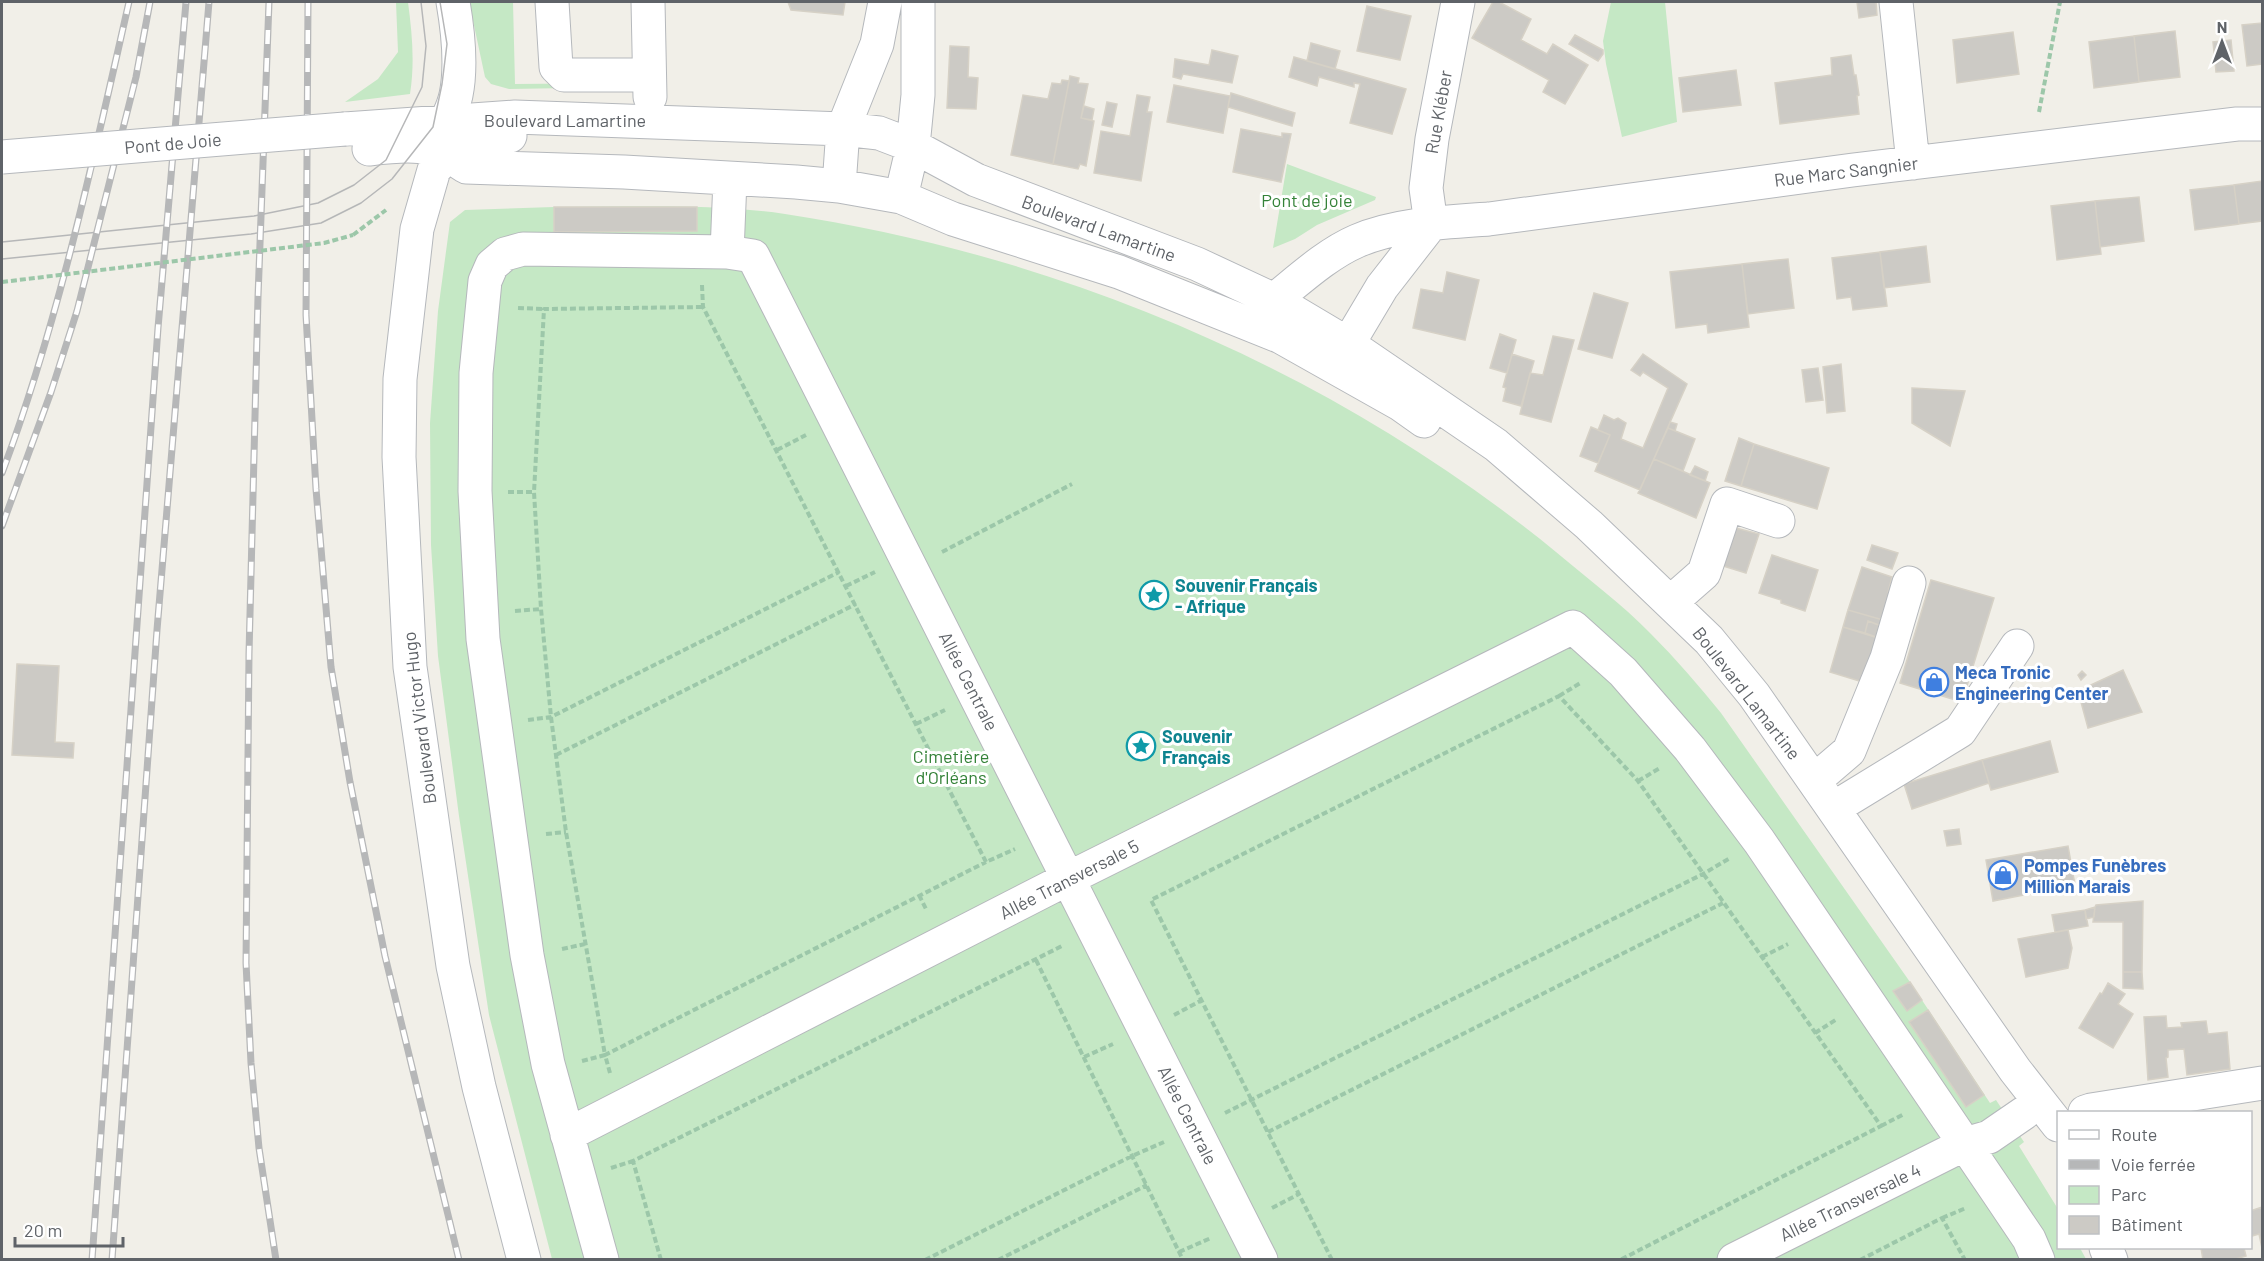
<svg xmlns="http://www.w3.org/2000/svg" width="2264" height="1261" font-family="Barlow,sans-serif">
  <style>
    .green { fill: #c5e8c5 }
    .building { fill: #cccac5; stroke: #d6d1c6; stroke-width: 1.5 }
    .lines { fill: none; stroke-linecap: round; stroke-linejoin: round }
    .minor-casing { stroke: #b5b8bc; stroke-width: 35 }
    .path { stroke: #9cc7a9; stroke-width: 4; stroke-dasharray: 6 3; stroke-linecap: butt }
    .minor { stroke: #fff; stroke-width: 33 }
    .tram { stroke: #b6b7b8; stroke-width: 1.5 }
    .rail-casing { stroke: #b6b7b8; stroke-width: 7 }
    .rail { stroke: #fff; stroke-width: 4.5; stroke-dasharray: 14; stroke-linecap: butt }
    .minor-bridge-casing { stroke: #b5b8bc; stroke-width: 35; stroke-linecap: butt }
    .path-bridge { stroke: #9cc7a9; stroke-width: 4; stroke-dasharray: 6 3; stroke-linecap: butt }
    .minor-bridge { stroke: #fff; stroke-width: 33 }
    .labels { text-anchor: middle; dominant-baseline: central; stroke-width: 6; stroke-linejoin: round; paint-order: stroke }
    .street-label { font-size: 18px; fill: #5f6368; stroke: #fff }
    .park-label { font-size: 18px; fill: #348238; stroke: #fff }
    .culture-label { font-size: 18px; font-weight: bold; fill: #0d838f; stroke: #fff; text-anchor: start }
    .shop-label { font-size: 18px; font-weight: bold; fill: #366cbe; stroke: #fff; text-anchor: start }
  </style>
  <rect width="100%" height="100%" fill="#f1efe8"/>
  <!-- green -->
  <path class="green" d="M396,2H408C412,33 415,62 410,94L345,102L378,79L398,52Z
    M469,2H513L515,84L629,83V87L509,89L491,84L485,77Z
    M1611,2H1665L1677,122L1622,137L1606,64L1603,41Z
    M1287,164L1376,197L1375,200L1317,225L1295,239L1273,248Z
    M554,207C630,207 709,203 785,214C1065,256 1337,373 1556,552C1588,579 1622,604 1651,634C1676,659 1699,686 1721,713L1910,982L1990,1103L1996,1100L2024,1142L2019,1146L2058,1209V1248H2080L2086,1259H552L489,1015L459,816L438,656L431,545L430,423L438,311L450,222L465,210Z"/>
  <!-- building -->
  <path class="building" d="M788,2H845L843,15L791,10Z
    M1493,2H1499L1531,19L1521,40L1547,54L1553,44L1588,65L1565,104L1543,92L1549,80L1472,38Z
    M1857,2H1876L1877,15L1859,18Z
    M1367,6L1411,16L1400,60L1357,51Z
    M2262,23V64L2247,66L2242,25Z
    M2175,31L2180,77L2139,82L2134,36Z
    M2013,32L2019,74L1957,83L1953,40Z
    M1575,35L1603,50V54L1598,61L1569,44Z
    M2134,36L2139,82L2094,88L2089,42Z
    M2231,40L2234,71L2216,72L2213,42Z
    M1311,43L1340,51L1335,69L1307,61Z
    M950,46L969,47L968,77L978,78L976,109L947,108Z
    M1212,50L1238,56L1232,83L1183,74L1181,79L1173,77L1175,59L1209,65Z
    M1851,55L1854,75H1856L1859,95L1857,96L1859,114L1780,124L1775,83L1832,75L1831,58Z
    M1294,57L1406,89L1392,134L1350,123L1360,84L1354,83V87L1319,77L1317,86L1289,77Z
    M1736,70L1741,105L1683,112L1679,78Z
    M1070,76L1079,78L1078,83L1088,84L1081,118L1094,121L1086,166L1080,164L1078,169L1053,164Z
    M1062,80L1069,81L1053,164L1011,155L1023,95L1048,99L1052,83L1061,84Z
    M1174,85L1230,96L1223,133L1167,122Z
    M1231,93L1295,113L1292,126L1228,107Z
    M1137,95L1150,97L1147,112H1152L1141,181L1094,173L1101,131L1130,136Z
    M1107,102L1117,104L1112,127L1102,125Z
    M1084,106L1094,109L1092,120L1081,118Z
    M1241,129L1282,137V133L1291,134L1281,182L1233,172Z
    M2262,181V221L2239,224L2234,185Z
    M2234,185L2239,224L2195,230L2190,190Z
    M2139,197L2144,241L2100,247L2095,201Z
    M2095,201L2101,254L2057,260L2051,206Z
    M554,207H697V231L554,232Z
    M1926,246L1930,282L1884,288L1880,252Z
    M1880,252L1887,306L1853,310L1851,297L1837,299L1832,258Z
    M1788,259L1794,308L1748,314L1742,264Z
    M1742,264L1749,327L1708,333L1707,324L1676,328L1670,272Z
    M1447,272L1479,280L1465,340L1413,328L1421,289L1443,293Z
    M1594,293L1628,303L1612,358L1578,349Z
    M1500,334L1516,340L1507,373L1490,368Z
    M1553,336L1574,340L1551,422L1520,414L1530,373L1543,375Z
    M1512,354L1534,361L1521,406L1503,401L1506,388L1503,387Z
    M1643,354L1687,384L1640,490L1595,471L1610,435L1598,430L1604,415L1614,420L1618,418L1626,423L1621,439L1643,448L1668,388L1643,372L1640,376L1631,370Z
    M1841,364L1845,411L1827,413L1823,367Z
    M1818,368L1823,400L1806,402L1802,370Z
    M1912,388L1965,391L1950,446L1912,423Z
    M1670,422L1677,424L1675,431L1668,428Z
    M1591,427L1610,435L1598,463L1580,456Z
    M1668,428L1695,439L1683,471L1654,459Z
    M1739,438L1754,444L1741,486L1725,481Z
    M1754,444L1829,468L1817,509L1741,486Z
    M1654,459L1710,483L1696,518L1638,493Z
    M1695,466L1708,472L1705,481L1690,475Z
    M1732,527L1759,534L1746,573L1720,565Z
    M1872,545L1898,553L1892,569L1867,560Z
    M1772,555L1818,570L1805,611L1781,603V600L1759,593Z
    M1862,567L1892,577L1888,592L1890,593L1883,620L1848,610Z
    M1931,580L1994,598L1962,702L1900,683Z
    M1848,610L1883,620L1881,626L1868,621L1865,633L1843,627Z
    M1868,621L1879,625L1876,637L1865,633Z
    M1843,627L1878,638L1866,683L1830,672Z
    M17,664L59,666L55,742L74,743L73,758L12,755Z
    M2123,670L2142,712L2088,728L2078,691Z
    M2082,671L2086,675L2081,680L2078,675Z
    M2050,741L2058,772L1991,790L1982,760Z
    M1982,760L1989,783L1912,809L1904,784Z
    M1959,829L1961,844L1947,846L1944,831Z
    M2068,846L2075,885L1993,901L1986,860Z
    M2143,901L2142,972H2123V922H2093L2095,907L2096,905Z
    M2095,907L2094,917L2086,919L2085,910Z
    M2085,910L2088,926L2055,932L2052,915Z
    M2068,930L2072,948L2068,968L2026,977L2018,939Z
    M2123,972H2142L2143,989L2123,988Z
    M1910,982L1922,1000L1907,1011L1893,991Z
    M2108,983L2125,994L2118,1004L2133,1014L2113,1048L2079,1028L2100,993L2102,994Z
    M1928,1010L1984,1095L1966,1107L1909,1022Z
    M2166,1016L2167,1028L2182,1027L2181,1023L2206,1021L2208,1034L2227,1032L2230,1069L2187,1075L2184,1049L2168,1050V1057L2166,1058L2168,1077L2148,1080L2144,1017Z
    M2262,1207V1248L2259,1234L2252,1236L2250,1228V1211Z
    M2201,1248H2244L2246,1256L2232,1260H2203Z"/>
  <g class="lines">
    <!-- minor casing -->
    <g class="minor-casing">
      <path id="minor" d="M552,2L556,67L564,75H649
        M648,2L650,97
        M1896,2L1913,163
        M345,129L515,117L843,129L879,133L913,146L976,180L1197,264L1274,300L1348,344L1496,445L1589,525L1709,640L1754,695L2015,1070L2058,1125
        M510,136L467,143L440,163L434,170L417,229L400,379L399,457L410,667L453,966L479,1087L524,1260
        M437,138C444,126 453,109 456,95C462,66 458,31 453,2
        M369,149C411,144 430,142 466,167L624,172L796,182L839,186L901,197L953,219L1119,272L1281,337L1302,339
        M730,180L727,252L753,256L1261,1260
        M839,186L843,129L877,44L885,2
        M901,197L913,146L918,95V2
        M1431,224L1426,188L1432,139L1458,2
        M1274,300C1300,279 1327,254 1357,241C1396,224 1447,222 1489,219L1853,170L2237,124H2262
        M1281,337L1400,404L1424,421
        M1348,344L1382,287L1431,224
        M1671,602L1704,573L1727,504L1778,521
        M1814,781L1849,751L1887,658L1909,583
        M1834,808L1960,731L2017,646
        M2085,1112L2091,1110L2262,1083
        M567,1135L1069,878L1573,627L1623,672L1690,749L1759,841L1998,1193L2029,1239L2038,1260
        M2106,1248L2111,1260
        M602,1260L548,1064L527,955L483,639L475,491L476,373L485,281L492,265L505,254L523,249L727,252
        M1734,1260L1965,1144L1989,1137L2024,1113"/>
    </g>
    <!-- path -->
    <path class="path" d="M2039,112L2060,2
      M353,235L386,210
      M702,285L703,307L986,862L1015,849
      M518,308L544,309
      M777,450L806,435
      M508,492H534
      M942,552L1072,484
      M846,586L875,572
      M515,611L541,609
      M1559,696L1582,682
      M528,720L551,717L839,572
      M916,724L945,710
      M556,755L856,604
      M1638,781L1660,768
      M546,834L566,832
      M919,895L927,911
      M562,949L585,944
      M1762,957L1788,944
      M1036,960L1183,1260
      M1174,1015L1202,1000
      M1815,1033L1837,1019
      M1084,1057L1113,1044
      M582,1061L605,1055L566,832L551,717L541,609L534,492L544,309L703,307
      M610,1073L605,1055L986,862
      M1225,1113L1703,874L1730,858
      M1881,1126L1904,1114
      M1268,1132L1723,903
      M611,1168L633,1161
      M1272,1208L1299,1194
      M1942,1218L1966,1208
      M1179,1252L1211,1238
      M661,1260L633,1161L1064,945
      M925,1260L1132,1156L1164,1142
      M998,1260L1147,1185
      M1332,1260L1151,900L1559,696L1638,781L1881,1126L1620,1260
      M1860,1260L1942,1218L1965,1260"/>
    <!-- minor -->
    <use href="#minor" class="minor"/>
    <!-- tram -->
    <path class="tram" d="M2,242L254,216L318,203L354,185L386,160L422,87L426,46L421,2
      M2,259L251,234L321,223L361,203L392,179L433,127L442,84L447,44L440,2"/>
    <!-- rail casing -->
    <g class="rail-casing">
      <path id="rail" d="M269,2L258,297L249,654L246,963L251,1063L259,1148L276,1260
        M308,2L306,315L316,489L331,667L350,782L385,956L459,1260
        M2,473C59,321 93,160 129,2
        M2,526L51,392L77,311L136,77L150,2
        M92,1260L158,328L186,2
        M112,1260L157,630L209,2"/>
    </g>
    <!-- rail -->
    <use href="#rail" class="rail"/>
    <!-- minor-bridge casing -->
    <g class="minor-bridge-casing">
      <path id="minor-bridge" d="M2,157L345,129"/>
    </g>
    <!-- path-bridge -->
    <path class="path-bridge" d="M2,282L324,243L353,235"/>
    <!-- minor-bridge -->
    <use href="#minor-bridge" class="minor-bridge"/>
  </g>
  <!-- icons -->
  <defs>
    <g id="sight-ring" transform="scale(1.5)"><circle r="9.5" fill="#fff" stroke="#0f9aa8" stroke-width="1.5"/><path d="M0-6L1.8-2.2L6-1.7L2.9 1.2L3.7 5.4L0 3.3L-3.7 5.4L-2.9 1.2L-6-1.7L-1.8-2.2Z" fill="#0f9aa8"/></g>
    <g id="shop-ring" transform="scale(1.5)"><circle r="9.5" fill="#fff" stroke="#3f7fe0" stroke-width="1.5"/><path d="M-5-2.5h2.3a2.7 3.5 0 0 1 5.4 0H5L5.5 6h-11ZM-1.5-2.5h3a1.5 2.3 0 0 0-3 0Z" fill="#3f7fe0"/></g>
  </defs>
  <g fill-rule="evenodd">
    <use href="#sight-ring" x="1154" y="595"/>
    <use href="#shop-ring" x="1934" y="682"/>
    <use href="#sight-ring" x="1141" y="746"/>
    <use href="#shop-ring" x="2003" y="875"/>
  </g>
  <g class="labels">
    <!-- street labels -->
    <g class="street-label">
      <text transform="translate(1438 112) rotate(-80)">Rue Kléber</text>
      <text x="565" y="120">Boulevard Lamartine</text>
      <text transform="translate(173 143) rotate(-5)">Pont de Joie</text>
      <text transform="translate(1846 171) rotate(-7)">Rue Marc Sangnier</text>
      <text transform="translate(1099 228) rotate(20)">Boulevard Lamartine</text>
      <text transform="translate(969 681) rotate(63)">Allée Centrale</text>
      <text transform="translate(1747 693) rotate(52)">Boulevard Lamartine</text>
      <text transform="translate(419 718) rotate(-97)">Boulevard Victor Hugo</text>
      <text transform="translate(1069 879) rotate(-27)">Allée Transversale 5</text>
      <text transform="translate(1188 1115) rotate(63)">Allée Centrale</text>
      <text transform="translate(1850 1202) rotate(-26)">Allée Transversale 4</text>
    </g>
    <!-- park labels -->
    <g class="park-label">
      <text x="1307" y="200">Pont de joie</text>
      <text x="951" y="756">Cimetière<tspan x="951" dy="21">d'Orléans</tspan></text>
    </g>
    <!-- culture labels -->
    <g class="culture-label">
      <text x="1175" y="585">Souvenir Français<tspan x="1175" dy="21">- Afrique</tspan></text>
      <text x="1162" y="736">Souvenir<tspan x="1162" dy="21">Français</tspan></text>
    </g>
    <!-- shop labels -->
    <g class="shop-label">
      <text x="1955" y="672">Meca Tronic<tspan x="1955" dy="21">Engineering Center</tspan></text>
      <text x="2024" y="865">Pompes Funèbres<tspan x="2024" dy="21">Million Marais</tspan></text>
    </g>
  </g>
  <!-- border -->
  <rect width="2264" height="1261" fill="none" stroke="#5f6368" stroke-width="6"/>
  <!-- legend -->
  <rect x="2057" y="1111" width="195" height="138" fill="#ffffff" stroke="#bfc1c3" stroke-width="1.5"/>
  <rect x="2069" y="1130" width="30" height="9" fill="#ffffff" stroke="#bfc1c3" stroke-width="1.5"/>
  <text x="2111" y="1141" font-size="18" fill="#5f6368">Route</text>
  <rect x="2069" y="1160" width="30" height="9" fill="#b6b7b8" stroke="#bfc1c3" stroke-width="1.5"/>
  <text x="2111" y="1171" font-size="18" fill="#5f6368">Voie ferrée</text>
  <rect x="2069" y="1186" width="30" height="18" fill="#c5e8c5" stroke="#bfc1c3" stroke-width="1.5"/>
  <text x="2111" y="1201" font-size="18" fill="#5f6368">Parc</text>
  <rect x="2069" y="1216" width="30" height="18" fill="#cccac5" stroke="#bfc1c3" stroke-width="1.5"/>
  <text x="2111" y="1231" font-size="18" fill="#5f6368">Bâtiment</text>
  <!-- north arrow -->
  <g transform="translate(2222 42)" stroke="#ffffff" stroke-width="4.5" paint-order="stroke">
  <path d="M0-4.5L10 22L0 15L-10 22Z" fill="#5f6368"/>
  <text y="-9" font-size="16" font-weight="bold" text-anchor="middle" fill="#5f6368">N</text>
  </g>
  <!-- scale -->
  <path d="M15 1237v9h108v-9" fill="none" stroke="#5f6368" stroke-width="3"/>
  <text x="24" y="1237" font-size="18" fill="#5f6368" stroke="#ffffff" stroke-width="4.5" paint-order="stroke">20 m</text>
</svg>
